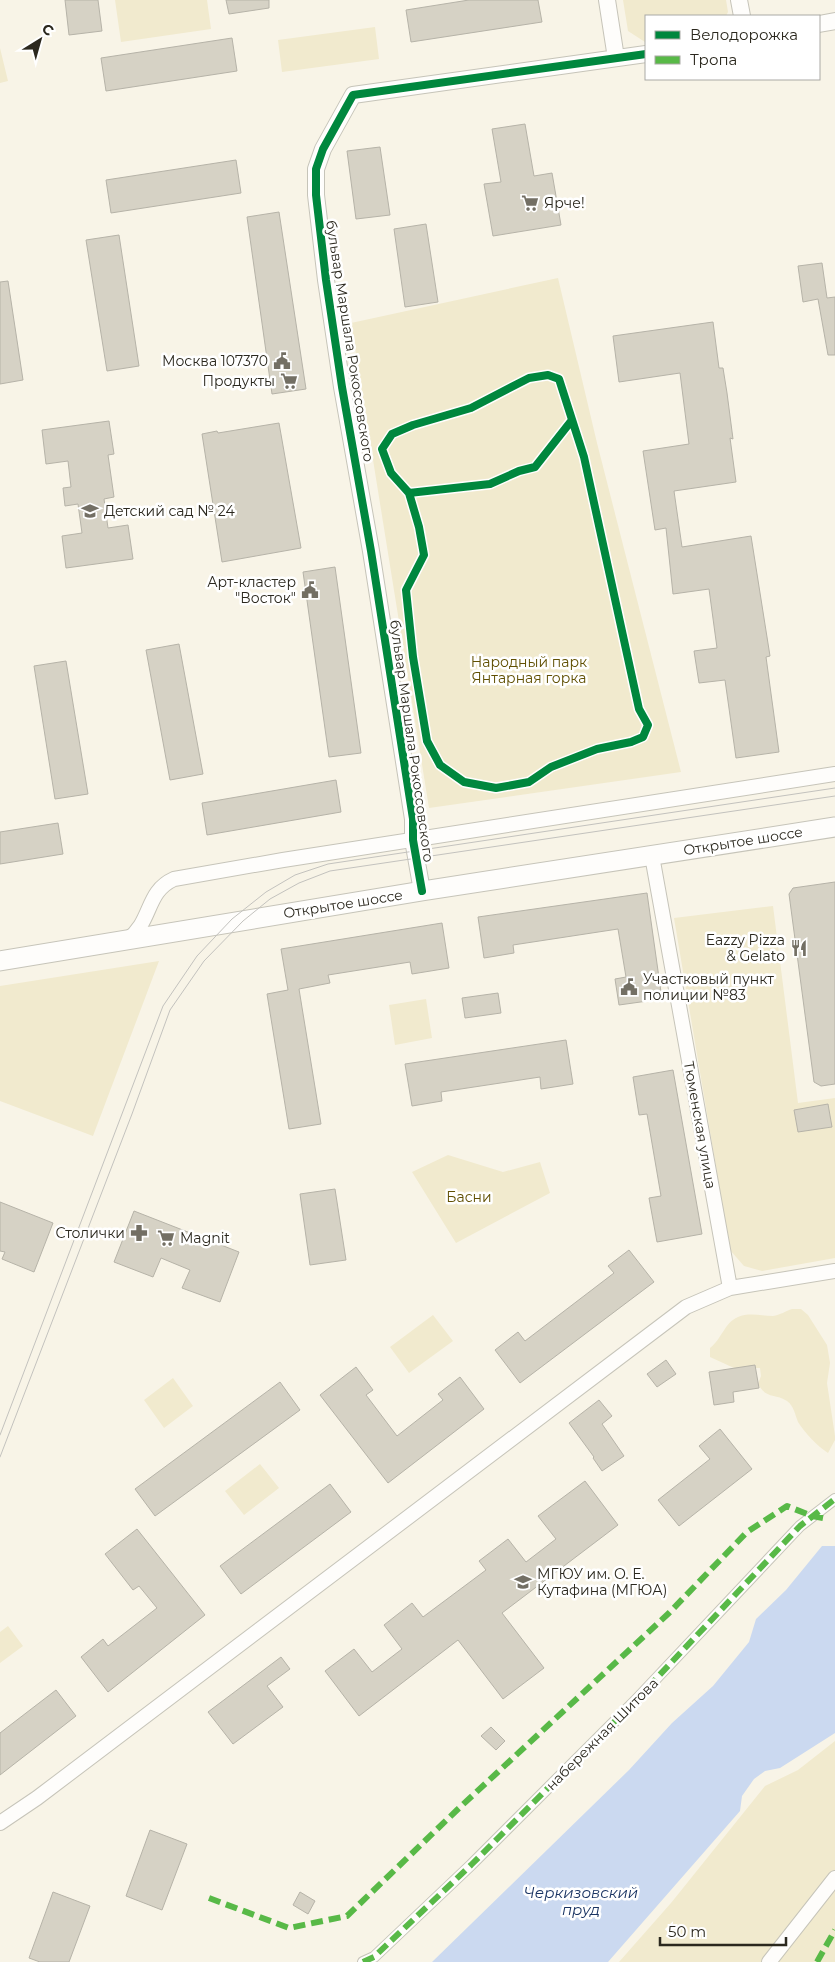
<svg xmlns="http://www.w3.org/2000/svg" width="835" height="1962" font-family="Montserrat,sans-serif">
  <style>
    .green { fill: #f1eace }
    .water { fill: #cbd9f0 }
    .building { fill: #d6d2c5; stroke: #b6b3a8 }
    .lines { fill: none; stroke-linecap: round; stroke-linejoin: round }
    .pedestrian-casing { stroke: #c6c4b9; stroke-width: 12 }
    .minor-casing { stroke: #c6c4b9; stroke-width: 16 }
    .tertiary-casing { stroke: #c6c4b9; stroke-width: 18 }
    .secondary-casing { stroke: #c6c4b9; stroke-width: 21 }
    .pedestrian { stroke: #fefdfb; stroke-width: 10 }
    .minor { stroke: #fefdfb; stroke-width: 14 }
    .tertiary { stroke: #fefdfb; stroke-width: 16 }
    .secondary { stroke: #fefdfb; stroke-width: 19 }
    .tram { stroke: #c3c2be; stroke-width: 1 }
    .quiet { stroke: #58b947; stroke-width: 6; stroke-dasharray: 12 6; stroke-linecap: butt }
    .cycleway-casing { stroke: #fff; stroke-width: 11 }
    .cycleway { stroke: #00873e; stroke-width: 8 }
    .labels { text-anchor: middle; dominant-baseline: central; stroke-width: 5; stroke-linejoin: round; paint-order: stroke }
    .poi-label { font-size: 14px; fill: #2b281e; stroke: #fff; text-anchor: start }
    .street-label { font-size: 14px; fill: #2b281e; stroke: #fff }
    .park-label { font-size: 14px; fill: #615003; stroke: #fff }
    .water-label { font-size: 15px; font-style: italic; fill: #193362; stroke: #fff }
  </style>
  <rect width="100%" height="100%" fill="#f8f4e7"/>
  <!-- green -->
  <path class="green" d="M115,0H207L211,29L121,42Z
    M623,0H726L728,12L726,16H646V41L645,42L628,31Z
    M375,27L379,59L282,72L278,40Z
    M0,48L8,81L0,83Z
    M558,278L597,443L681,772L429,808L351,323Z
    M773,906L798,1103L835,1098V1258L762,1271L744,1266L730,1250L674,918Z
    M159,961L93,1136L0,1101V986Z
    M426,999L432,1038L395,1045L389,1005Z
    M448,1155L503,1172L540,1162L550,1193L456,1243L412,1172Z
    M792,1309H801L808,1315L827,1345L830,1363L827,1383L835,1436V1440L828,1453C817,1446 805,1433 798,1422C795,1415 794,1406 787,1401C775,1393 767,1400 758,1384L761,1376L760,1368H734L710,1357V1348C722,1339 724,1323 738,1317C749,1312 762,1316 773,1316C780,1315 786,1311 792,1309Z
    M433,1315L453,1341L409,1373L390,1347Z
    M173,1378L193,1406L164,1428L144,1400Z
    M260,1464L279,1488L244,1515L225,1491Z
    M8,1626L23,1646L0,1663V1632Z
    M835,1741V1962H619L671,1903L765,1786L798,1770Z"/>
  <!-- water -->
  <path class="water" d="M822,1546H835V1733L780,1768L765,1771L754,1779L742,1796L740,1811L608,1962H432L629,1770L672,1723L713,1686L749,1642L756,1619L786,1590Z"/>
  <!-- building -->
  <path class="building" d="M65,0H98L102,31L69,35Z
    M226,0H269V8L229,14Z
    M469,0H538L542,22L411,42L406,10Z
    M232,38L237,71L106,91L101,58Z
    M525,124L534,176L552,173L561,225L493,236L484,184L501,182L492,129Z
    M380,147L390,215L356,219L347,151Z
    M236,160L241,193L111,213L106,180Z
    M279,212L306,389L272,394L247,217Z
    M426,224L438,302L405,307L394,229Z
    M119,235L139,366L107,371L86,240Z
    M822,263L827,298L835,297V355H828L818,299L803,302L798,266Z
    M8,281L23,380L0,384V282Z
    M713,322L719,368H723L727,393L733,439L730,438L736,482L674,491L682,547L751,536L770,656L766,657L779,752L736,758L725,680L699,683L694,651L717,648L709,589L673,594L666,528L655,530L643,451L689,444L680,373L619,382L613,336Z
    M109,421L114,454L108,455L114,497L104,499L108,528L128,525L133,559L66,568L62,536L82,533L78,504L65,506L63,488L71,487L68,461L46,464L42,430Z
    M279,423L301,548L222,562L202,434L217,431L218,433Z
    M335,567L361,753L329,757L303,572Z
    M179,644L203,774L170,780L146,650Z
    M66,661L88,794L55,799L34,666Z
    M336,780L341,812L207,835L202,803Z
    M58,823L63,854L0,864V832Z
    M835,882V1084L821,1086L814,1082L789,894L793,888Z
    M647,893L662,999L619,1005L615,979L626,977L618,929L513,945L514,953L484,958L478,917Z
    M442,923L449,968L412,974L410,962L328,975L330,983L299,989L321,1124L289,1129L267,994L288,990L281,949Z
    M498,993L501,1013L465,1018L462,998Z
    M566,1040L573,1084L541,1089L540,1077L441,1092L442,1101L412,1106L405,1064Z
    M673,1070L702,1234L657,1242L649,1198L661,1196L647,1114L639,1115L633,1077Z
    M828,1104L832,1127L798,1132L794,1110Z
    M335,1189L346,1260L310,1265L300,1194Z
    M0,1202L53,1223L34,1272L2,1259L5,1252L0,1251Z
    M134,1211L239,1252L220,1302L182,1288L190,1270L161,1258L153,1277L114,1262Z
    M629,1250L654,1282L520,1383L495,1350L518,1332L525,1341L614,1273L608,1266Z
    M666,1360L676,1374L657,1387L647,1374Z
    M755,1365L759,1388L733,1392L734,1402L714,1405L709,1372Z
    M356,1367L373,1390L366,1395L397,1436L443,1400L438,1394L460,1377L484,1409L388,1483L320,1395Z
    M280,1382L300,1410L155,1516L135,1489Z
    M599,1400L612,1416L602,1424L624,1456L602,1471L593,1458L594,1457L569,1423Z
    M720,1429L752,1469L679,1526L658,1500L710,1459L699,1446Z
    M585,1481L618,1525L502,1613L544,1668L503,1699L458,1640L359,1716L325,1671L354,1649L372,1672L402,1649L384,1625L412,1603L423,1617L486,1570L479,1561L508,1539L526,1562L556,1539L538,1516Z
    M330,1484L351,1512L241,1594L220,1566Z
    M137,1529L205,1615L108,1692L81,1657L103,1639L108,1646L157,1608L139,1586L133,1590L105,1554Z
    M281,1657L290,1669L267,1686L283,1707L233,1744L208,1712Z
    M56,1690L76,1716L0,1775V1733Z
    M491,1727L505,1741L496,1750L481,1736Z
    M150,1830L187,1844L162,1910L126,1896Z
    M53,1892L90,1906L69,1962H40L29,1958Z
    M300,1892L315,1901L308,1914L293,1905Z"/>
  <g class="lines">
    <!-- pedestrian casing -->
    <g class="pedestrian-casing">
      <path id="pedestrian" d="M363,1962L374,1957L471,1865L635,1701L800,1526L835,1499"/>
    </g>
    <!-- minor casing -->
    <g class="minor-casing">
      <path id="minor" d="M652,856L730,1288
        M127,940C153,921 145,892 174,879L283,860L835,774
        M0,1823L37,1798L686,1307L730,1288L835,1271
        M769,1962L835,1878"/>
    </g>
    <!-- tertiary casing -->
    <g class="tertiary-casing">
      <path id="tertiary" d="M607,0L616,58
        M739,0L742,16
        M819,24L835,21
        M422,891L413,840V819L371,551L342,387L326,280L316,195V169L323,149L353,95L646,54"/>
    </g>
    <!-- secondary casing -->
    <g class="secondary-casing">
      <path id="secondary" d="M0,961L422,891L835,827"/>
    </g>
    <!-- pedestrian -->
    <use href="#pedestrian" class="pedestrian"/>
    <!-- minor -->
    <use href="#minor" class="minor"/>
    <!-- tertiary -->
    <use href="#tertiary" class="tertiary"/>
    <!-- secondary -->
    <use href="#secondary" class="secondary"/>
    <!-- tram -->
    <path class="tram" d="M0,1435L163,1006L197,956L232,919L266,892L295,875L328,864L835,788
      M0,1457L132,1114L170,1010L204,961L243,921L270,899L299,883L330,871L835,796"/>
    <!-- quiet -->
    <path class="quiet" d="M209,1898L289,1928L347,1916L457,1810L669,1613L747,1532L787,1506L812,1516L823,1518
      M363,1962L374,1957L471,1865L635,1701L800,1526L835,1499
      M817,1962L835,1930"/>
    <!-- cycleway casing -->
    <g class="cycleway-casing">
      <path id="cycleway" d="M409,493L419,527L424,555L406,590L413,657L427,741L440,765L464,782L496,788L529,782L551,767L597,749L631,742L643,737L648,725L639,709L584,457L559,379L548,375L529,378L471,408L413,425L392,434L382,449L391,473L409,493L490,484L519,471L535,467L572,420
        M422,891L413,840V819L371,551L342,387L326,280L316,195V169L323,149L353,95L646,54"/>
    </g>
    <!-- cycleway -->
    <use href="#cycleway" class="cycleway"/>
  </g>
  <!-- icons -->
  <defs>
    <g id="supermarket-bare" transform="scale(1.35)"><path d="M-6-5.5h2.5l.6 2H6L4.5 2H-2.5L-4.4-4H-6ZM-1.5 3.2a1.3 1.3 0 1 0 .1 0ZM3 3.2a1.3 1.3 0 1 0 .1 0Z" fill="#736f64" stroke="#fff" stroke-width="2.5" paint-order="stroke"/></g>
    <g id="civic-bare" transform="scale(1.35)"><path d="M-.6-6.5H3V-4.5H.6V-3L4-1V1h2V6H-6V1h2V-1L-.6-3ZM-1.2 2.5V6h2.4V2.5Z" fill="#736f64" stroke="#fff" stroke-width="2.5" paint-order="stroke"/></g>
    <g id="school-bare" transform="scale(1.35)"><path d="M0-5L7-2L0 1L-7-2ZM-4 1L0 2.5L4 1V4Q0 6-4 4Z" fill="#736f64" stroke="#fff" stroke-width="2.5" paint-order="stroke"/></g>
    <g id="restaurant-bare" transform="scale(1.35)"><path d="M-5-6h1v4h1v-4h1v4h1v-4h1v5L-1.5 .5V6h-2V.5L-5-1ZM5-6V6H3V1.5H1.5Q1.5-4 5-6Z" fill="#736f64" stroke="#fff" stroke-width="2.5" paint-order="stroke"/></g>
    <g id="pharmacy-bare" transform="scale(1.35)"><path d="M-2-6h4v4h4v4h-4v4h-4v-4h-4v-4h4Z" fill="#736f64" stroke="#fff" stroke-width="2.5" paint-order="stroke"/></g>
    <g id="university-bare" transform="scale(1.35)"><path d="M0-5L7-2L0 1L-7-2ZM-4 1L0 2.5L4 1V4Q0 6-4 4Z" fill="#736f64" stroke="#fff" stroke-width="2.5" paint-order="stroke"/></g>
  </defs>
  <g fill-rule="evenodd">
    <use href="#supermarket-bare" x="530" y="203"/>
    <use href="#civic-bare" x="282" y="361"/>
    <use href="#supermarket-bare" x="289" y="381"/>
    <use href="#school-bare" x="90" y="511"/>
    <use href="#civic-bare" x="310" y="590"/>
    <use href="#restaurant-bare" x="799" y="948"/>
    <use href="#civic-bare" x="629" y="987"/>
    <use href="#pharmacy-bare" x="139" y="1233"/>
    <use href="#supermarket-bare" x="166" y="1238"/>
    <use href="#university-bare" x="523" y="1582"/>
  </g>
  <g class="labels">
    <!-- poi labels -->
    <g class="poi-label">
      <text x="544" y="203">Ярче!</text>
      <text x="268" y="361" text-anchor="end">Москва 107370</text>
      <text x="275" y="381" text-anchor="end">Продукты</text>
      <text x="104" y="511">Детский сад № 24</text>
      <text x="296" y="582" text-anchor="end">Арт-кластер<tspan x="296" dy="16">"Восток"</tspan></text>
      <text x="785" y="940" text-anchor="end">Eazzy Pizza<tspan x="785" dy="16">&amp; Gelato</tspan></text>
      <text x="643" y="979">Участковый пункт<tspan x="643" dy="16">полиции №83</tspan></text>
      <text x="125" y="1233" text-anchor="end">Столички</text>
      <text x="180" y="1238">Magnit</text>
      <text x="537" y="1574">МГЮУ им. О. Е.<tspan x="537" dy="16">Кутафина (МГЮА)</tspan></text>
    </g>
    <!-- street labels -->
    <g class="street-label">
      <text transform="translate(350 341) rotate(81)">бульвар Маршала Рокоссовского</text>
      <text transform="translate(412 741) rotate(82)">бульвар Маршала Рокоссовского</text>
      <text transform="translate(743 841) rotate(-9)">Открытое шоссе</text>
      <text transform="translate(343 904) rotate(-9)">Открытое шоссе</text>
      <text transform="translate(700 1125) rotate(80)">Тюменская улица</text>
      <text transform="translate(602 1734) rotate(-45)">набережная Шитова</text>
    </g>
    <!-- park labels -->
    <g class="park-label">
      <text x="529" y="662">Народный парк<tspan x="529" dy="16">Янтарная горка</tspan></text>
      <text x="469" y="1197">Басни</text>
    </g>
    <!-- water labels -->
    <g class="water-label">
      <text x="581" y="1892">Черкизовский<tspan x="581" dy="17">пруд</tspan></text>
    </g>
  </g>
  <!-- legend -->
  <rect x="645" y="15" width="175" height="65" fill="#ffffff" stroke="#aaa9a5"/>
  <rect x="655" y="31" width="25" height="8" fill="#00873e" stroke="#aaa9a5"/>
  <text x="690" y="40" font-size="15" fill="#2b281e">Велодорожка</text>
  <rect x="655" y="56" width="25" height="8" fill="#58b947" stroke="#aaa9a5"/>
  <text x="690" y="65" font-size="15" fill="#2b281e">Тропа</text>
  <!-- north arrow -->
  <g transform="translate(40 40) rotate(37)" stroke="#ffffff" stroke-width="4" paint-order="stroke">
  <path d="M0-4L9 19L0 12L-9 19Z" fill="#2b281e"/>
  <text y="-8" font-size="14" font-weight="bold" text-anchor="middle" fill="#2b281e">С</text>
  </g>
  <!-- scale -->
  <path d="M660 1937v8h126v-8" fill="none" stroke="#2b281e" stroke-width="2.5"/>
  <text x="668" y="1937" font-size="15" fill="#2b281e" stroke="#ffffff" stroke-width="4" paint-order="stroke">50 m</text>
</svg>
